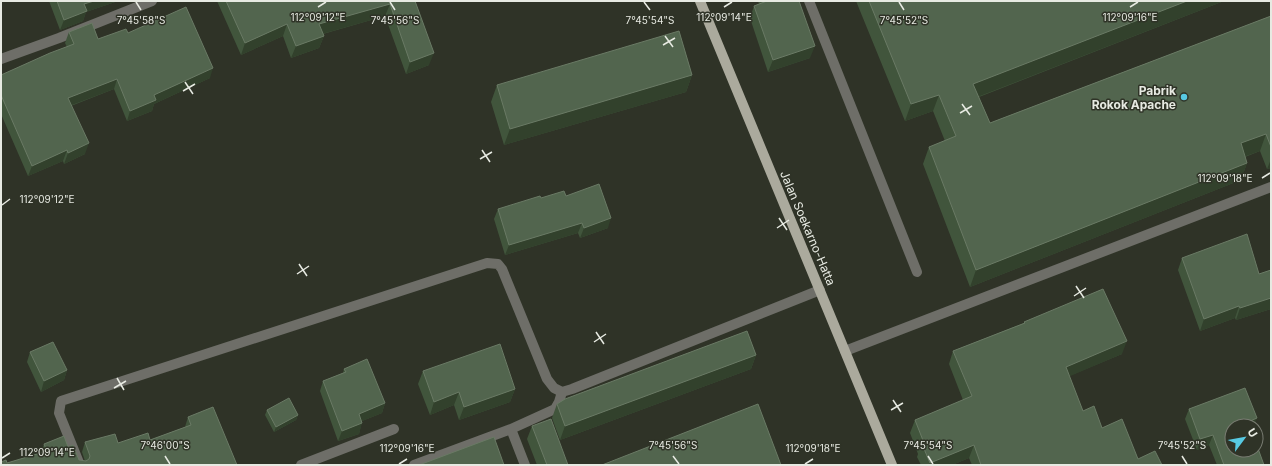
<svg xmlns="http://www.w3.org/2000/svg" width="1272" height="466" font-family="Inter,sans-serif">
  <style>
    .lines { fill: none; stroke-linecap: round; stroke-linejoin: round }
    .minor { stroke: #6e6e68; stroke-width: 10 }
    .major { stroke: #abaa9d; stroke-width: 10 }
    .wall { fill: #41553c }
    .shaded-wall { fill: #32412c }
    .building { fill: #52654e; stroke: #6a7a65 }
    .ticks { fill: none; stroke: #e7eae2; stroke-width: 1.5 }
    .poi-dot { fill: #57c9e2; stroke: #2f3327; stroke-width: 1.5 }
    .labels { text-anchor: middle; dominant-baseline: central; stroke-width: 3; stroke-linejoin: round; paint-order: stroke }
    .poi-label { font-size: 12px; font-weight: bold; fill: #e7eae2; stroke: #2f3327; text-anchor: end }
    .street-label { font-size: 12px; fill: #e7eae2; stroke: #2f3327 }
    .ticks-label { font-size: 10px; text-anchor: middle; fill: #e7eae2; stroke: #2f3327; stroke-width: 3; stroke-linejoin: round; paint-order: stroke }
  </style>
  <rect width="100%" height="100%" fill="#2f3327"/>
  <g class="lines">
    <!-- minor -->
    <path class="minor" d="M809,1L917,272
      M1,59L59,38L152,1
      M845,351L1271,187
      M80,465L59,413L61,401L487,263L498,264L502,269L547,379L554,388L562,392L572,389L820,290
      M301,465L394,429
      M414,465L511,429
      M525,465L511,429L555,409L559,402L562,392"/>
    <!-- major -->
    <path class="major" d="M700,1L892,465"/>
  </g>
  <!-- wall -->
  <path class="wall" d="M49,1H118L86,12L83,21L60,30Z
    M217,1H415L429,65L406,74L385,16L323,34L324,36L319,48L291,58L283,36L241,55Z
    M758,1H799L810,58L768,72L750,18L754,6L759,4Z
    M856,1H1224L979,97L990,123L1271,16V168L1267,169L1260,151L1245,157L1247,163L1241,180L970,287L923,164L929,147L945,141L933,111L905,121Z
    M69,32L98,39L128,33L210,78L154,104L152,111L127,121L114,89L71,106L85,154L64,164L63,161L28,176L1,114V75L67,47L65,43Z
    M692,75L686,92L504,145L491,102L497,85Z
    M566,196L608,228L580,238L578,233L505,255L494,219L498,209L541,198Z
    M1182,258L1259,274L1271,270V309L1236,320L1235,318L1200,331L1178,270Z
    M1024,322L1122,354L1069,376L1083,411L1138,459L1162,465H972L969,458L952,465H921L917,457L918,454L910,433L915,420L963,400L949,364L953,351L1024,323Z
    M30,352L67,370L64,380L41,392L27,362Z
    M756,355L751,369L560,440L552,418L557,404Z
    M344,369L385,403L382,413L362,421L359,434L338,441L320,391L323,381L343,373Z
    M423,371L515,389L510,402L459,420L454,405L430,415L418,384Z
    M1189,409L1232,426L1264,465H1217L1209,445L1197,450L1185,419Z
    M267,410L298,415L296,420L274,432L265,415Z
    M188,417L237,465L7,463L41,453L44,444L68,447L79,460L85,461L82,452L85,442L118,443L150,440L185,427Z
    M532,426L568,465H537L527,439Z"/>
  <!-- shaded-wall -->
  <path class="shaded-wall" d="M94,1H118L86,12L83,21L60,30L64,20L84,4Z
    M1187,1H1224L967,101L973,84Z
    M390,4L385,16L315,36L319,24Z
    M287,24L283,36L241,55L245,43Z
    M324,36L319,48L291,58L296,46Z
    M815,46L810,58L768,72L773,60Z
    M434,53L429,65L406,74L410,62Z
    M213,68L210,78L154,104L152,111L127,121L130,111L154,95Z
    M692,75L686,92L504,145L510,129Z
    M117,79L114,89L64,108L68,98Z
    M939,95L933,111L905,121L911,104Z
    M1266,134L1260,151L1235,160L1241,143Z
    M89,143L85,154L64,164L68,153Z
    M67,150L63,161L28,176L32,166Z
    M1271,159V168L1267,169Z
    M1247,163L1241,180L970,287L976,270Z
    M611,218L608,228L580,238L584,228Z
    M582,223L578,233L505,255L509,245Z
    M1271,298V309L1236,320L1240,308Z
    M1239,306L1235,318L1200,331L1204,319Z
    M1127,341L1122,354L1061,380L1066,367Z
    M756,355L751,369L560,440L565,426Z
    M67,370L64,380L41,392L44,381Z
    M515,389L510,402L459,420L464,407Z
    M459,392L454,405L430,415L434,402Z
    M385,403L382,413L355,424L359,414Z
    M298,415L296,420L274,432L276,427Z
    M1257,418L1254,426H1246L1248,422Z
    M362,423L359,434L338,441L342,431Z
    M1213,435L1209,445L1197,450L1200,439Z
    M974,445L969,458L952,465H929L930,463Z"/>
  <!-- building -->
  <path class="building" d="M57,1H94L84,4L87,11L64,20Z
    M226,1H415L434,53L410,62L390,4L319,24L324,36L296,46L287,24L245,43Z
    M767,1H799L815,46L773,60L754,6Z
    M869,1H1187L973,84L990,123L1271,16V147L1266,134L1241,143L1247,163L976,270L929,147L956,136L939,95L911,104Z
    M186,7L213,68L154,95L156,100L130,111L117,79L68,98L89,143L68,153L67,150L32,166L1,95V75L50,53L74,44L69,32L92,23L98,39L126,29L128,33Z
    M679,31L692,75L510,129L497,85Z
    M599,184L611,218L584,228L582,223L509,245L498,209L540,196L541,198L564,191L566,196Z
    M1247,234L1259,274L1271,270V298L1240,308L1239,306L1204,319L1182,258Z
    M1103,289L1127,341L1066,367L1083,411L1094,406L1102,428L1122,419L1138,459L1155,451L1162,465H981L974,445L930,463L922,444L924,443L915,420L972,396L953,351L1025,323L1024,322Z
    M747,331L756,355L565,426L557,404L565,399Z
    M53,342L67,370L44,381L30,352Z
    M500,344L515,389L464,407L459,392L434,402L423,371Z
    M367,359L385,403L359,414L362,423L342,431L323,381L346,372L344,369Z
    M1245,388L1257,418L1248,422L1250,426H1232V450H1256V443L1264,465H1224L1213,435L1200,439L1189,409Z
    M289,398L298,415L276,427L267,410Z
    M758,404L781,465H602Z
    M213,407L237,465H1V462L6,460L7,463L47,451L44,444L64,436L68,447L73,445L79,460L86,461L89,459L90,456L85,442L115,434L118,443L148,433L150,440L191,425L188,417Z
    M551,419L568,465H547L532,426Z
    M494,437L504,465H419Z"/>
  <!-- ticks -->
  <path class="ticks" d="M136,2L141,10M390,2L395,10M644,2L650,10M899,2L904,10M318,7L326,2M724,7L732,2M1130,7L1138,2M665,36L673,47M663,45L675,38M185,82L193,94M183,91L195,84M962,104L970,115M960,113L972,106M482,150L490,162M480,159L492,152M1262,178L1270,173M2,205L10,199M779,218L787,230M777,228L789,220M299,264L307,276M297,274L309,266M1076,286L1084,298M1074,296L1086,288M596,332L604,344M594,342L606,334M117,378L124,390M114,388L126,381M893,400L901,412M891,410L903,403M165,456L170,464M673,456L679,464M928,456L933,464M1182,456L1187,464M2,458L10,453M399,464L407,459M805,464L813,459"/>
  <!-- markers -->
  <circle class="poi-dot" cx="1184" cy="97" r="4"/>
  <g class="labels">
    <!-- poi labels -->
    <g class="poi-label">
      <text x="1176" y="90">Pabrik<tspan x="1176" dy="14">Rokok Apache</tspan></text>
    </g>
    <!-- street labels -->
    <g class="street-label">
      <text transform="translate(808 228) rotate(67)">Jalan Soekarno-Hatta</text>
    </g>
  </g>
  <g class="ticks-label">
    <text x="724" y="21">112°09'14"E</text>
    <text x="1130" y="21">112°09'16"E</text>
    <text x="318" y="21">112°09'12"E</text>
    <text x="904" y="24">7°45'52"S</text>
    <text x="141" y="24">7°45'58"S</text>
    <text x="395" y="24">7°45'56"S</text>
    <text x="650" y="24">7°45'54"S</text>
    <text x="1225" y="182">112°09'18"E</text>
    <text x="47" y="203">112°09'12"E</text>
    <text x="165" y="449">7°46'00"S</text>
    <text x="673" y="449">7°45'56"S</text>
    <text x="928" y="449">7°45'54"S</text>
    <text x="1182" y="449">7°45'52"S</text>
    <text x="407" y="452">112°09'16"E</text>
    <text x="813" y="452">112°09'18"E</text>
    <text x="47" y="456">112°09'14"E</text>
  </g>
  <!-- border -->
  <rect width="1272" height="466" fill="none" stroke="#e7eae2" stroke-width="4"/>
  <!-- north arrow -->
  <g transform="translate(1244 438) rotate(58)"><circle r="19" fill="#2f3327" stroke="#797c72"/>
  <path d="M0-3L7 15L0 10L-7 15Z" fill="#57c9e2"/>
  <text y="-6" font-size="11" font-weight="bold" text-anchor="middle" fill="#e7eae2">U</text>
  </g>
</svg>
